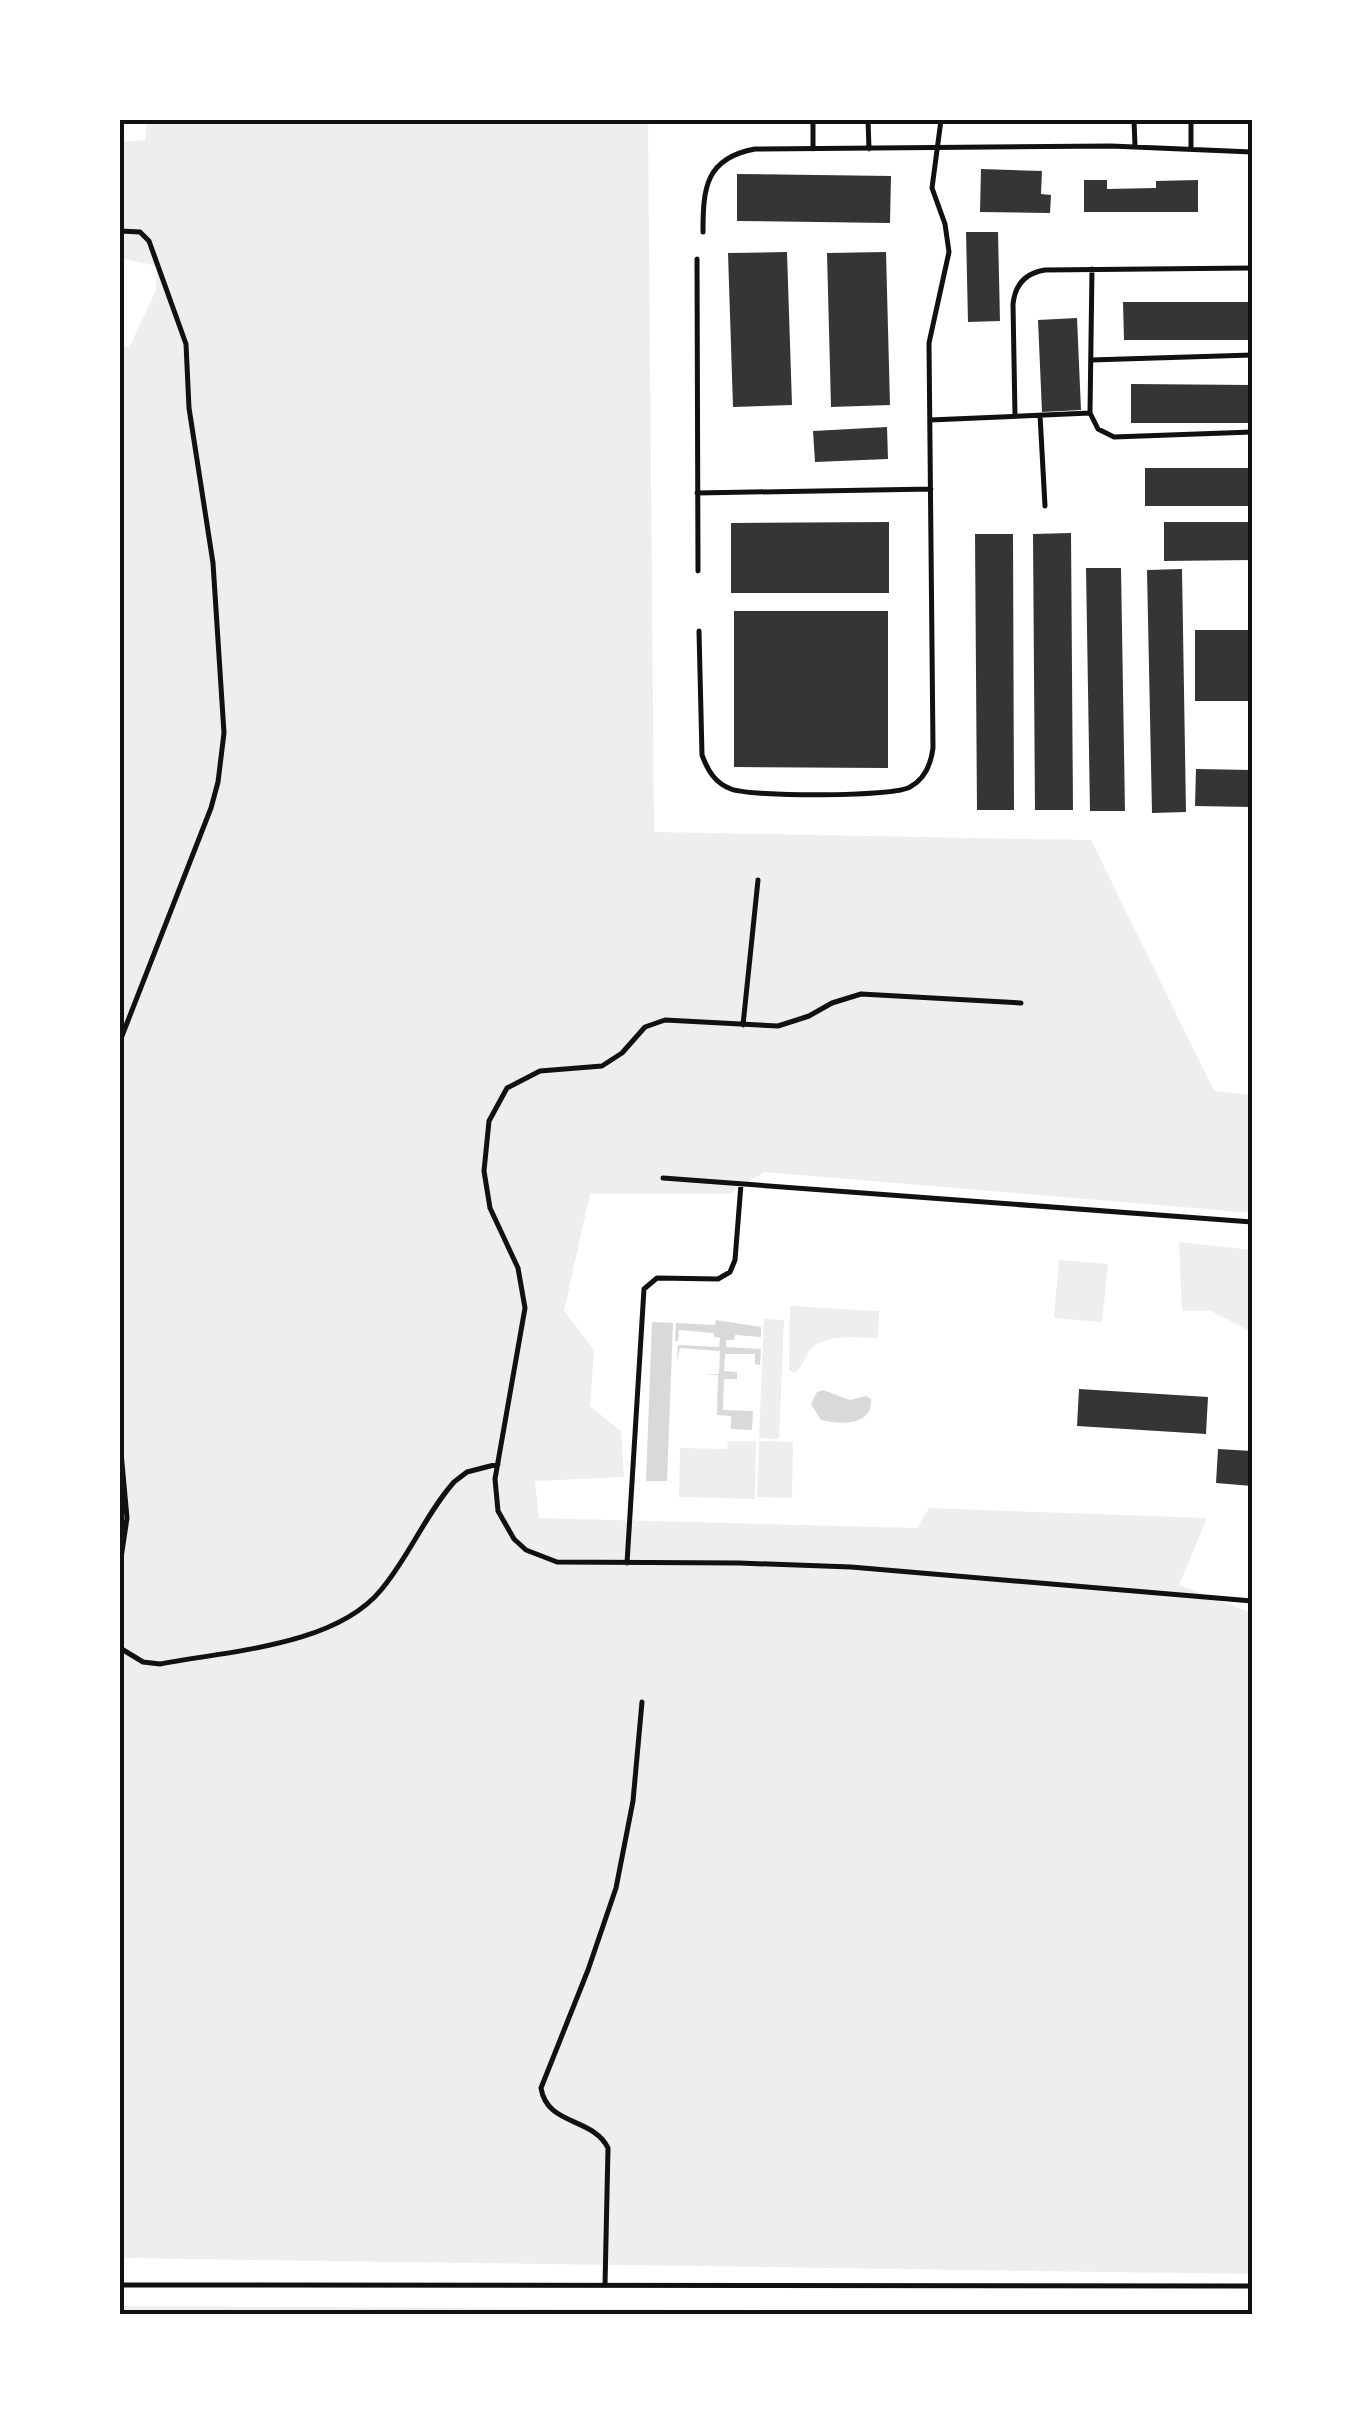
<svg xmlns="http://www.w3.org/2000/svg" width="1372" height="2434" font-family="'PT Sans Narrow',sans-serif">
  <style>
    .green { fill: #eee }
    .water { fill: #d9d9d9 }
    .building { fill: #353535 }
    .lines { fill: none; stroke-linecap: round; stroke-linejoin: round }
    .service { stroke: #111; stroke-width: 5 }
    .neatline { fill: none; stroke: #111; stroke-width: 4 }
  </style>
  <rect width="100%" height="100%" fill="#fff"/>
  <!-- green -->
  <path class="green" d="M147,120H648L654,832L1091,840L1214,1091L1252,1095V1213L764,1172L729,1194H590L564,1311L594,1350L590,1406L621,1431L624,1477L535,1481L539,1518L917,1528L929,1508L1207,1518L1179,1585L1252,1613V2274L120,2258V343L129,348L156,290L157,266L120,258V142L145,140Z
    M1179,1242L1252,1250V1332L1211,1311H1182Z
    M1059,1260L1108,1264L1102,1322L1054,1318Z
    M790,1306L879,1311L878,1338C859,1338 829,1333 813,1347C805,1354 804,1366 795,1373L789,1370Z
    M764,1319L784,1320L779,1439L759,1438Z
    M728,1441H756L755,1499L679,1497L680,1448L727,1449Z
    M759,1441L793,1442L792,1498L757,1497Z
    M120,2306L1252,2313V2314H120Z"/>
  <!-- water -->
  <path class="water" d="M716,1320L761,1327V1337L735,1335L734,1340H726V1347L761,1349L760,1365L755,1364V1354H725L724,1371L737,1372V1379H724L723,1410L753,1411L752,1430L731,1429V1416L717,1415L718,1375L703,1374H719L720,1351L680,1348L677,1361L678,1345L719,1347L720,1338L714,1337V1333L679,1330L678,1341H675L676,1323L715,1325Z
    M652,1322L673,1323L667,1481H646Z
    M823,1390L850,1400L866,1396L871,1399C873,1426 840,1425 821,1420L811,1404L817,1392Z"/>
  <!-- building -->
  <path class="building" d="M981,169L1042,171L1041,194L1051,195L1050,213L980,212Z
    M737,174L891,176L890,223L737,221Z
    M1084,180H1107V189L1156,188V181L1198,180V212H1084Z
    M966,232H998L1000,321L968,322Z
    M787,252L792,405L733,407L728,253Z
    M886,252L890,405L831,407L827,253Z
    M1123,302H1252V340H1124Z
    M1077,318L1081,410L1042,412L1038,320Z
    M1131,384L1252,385V423H1131Z
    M887,427L888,459L815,462L813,431Z
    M1145,468H1252V506H1145Z
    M889,522V593H731V523Z
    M1164,522H1252V560L1164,561Z
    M1071,533L1073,810H1035L1033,534Z
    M975,534H1013L1014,810H977Z
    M1086,568H1121L1125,811H1090Z
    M1182,569L1186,812L1152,813L1147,570Z
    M734,611H888V768L734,767Z
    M1195,630H1252V701H1195Z
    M1196,769L1252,770V807L1195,806Z
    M1079,1389L1208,1397L1206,1434L1077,1426Z
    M1218,1449L1252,1451V1486L1216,1483Z"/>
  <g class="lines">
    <!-- service -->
    <path class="service" d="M813,120V149
      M868,120L869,149
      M1134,120L1135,146
      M1191,149V120
      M120,231L140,232L149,241L186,344L189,408L213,563L224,733L218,782L211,808L120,1041
      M703,232C703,189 705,158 755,149L1111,146L1252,152
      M697,259L698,571
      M1092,269L1090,413L1098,429L1114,437L1252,432
      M1091,360L1252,355
      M1040,415L1045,506
      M1015,416L1013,304C1015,285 1025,273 1045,270L1252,268
      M930,420L1090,413
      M697,493L931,489
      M699,631L702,755C708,771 715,783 731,789C751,797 894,797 910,787C925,779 931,764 933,748L929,343L949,252L945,224L932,188L941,120
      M1021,1003L861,994L832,1003L809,1016L778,1026L665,1020L645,1027L622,1053L602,1066L540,1071L507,1088L489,1121L484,1171L490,1208L518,1268L525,1308L495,1479L498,1511L514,1539L526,1550L557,1562L739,1563L851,1567L1252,1601
      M743,1025L758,880
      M663,1178L1252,1222
      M120,1441L127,1518L120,1565
      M627,1563L644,1289L657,1278L718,1279L730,1272L735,1260L741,1184
      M120,1648L143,1662L160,1664C228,1651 335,1646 381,1590C409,1557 425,1515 454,1482L467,1472L498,1464
      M120,2285L1252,2286
      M605,2285L608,2148C593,2117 547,2126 541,2088L588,1970L616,1888L633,1801L642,1702"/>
  </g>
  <!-- border -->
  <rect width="1372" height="2434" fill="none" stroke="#ffffff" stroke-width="245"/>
  <rect x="122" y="122" width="1128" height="2190" class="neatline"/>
</svg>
